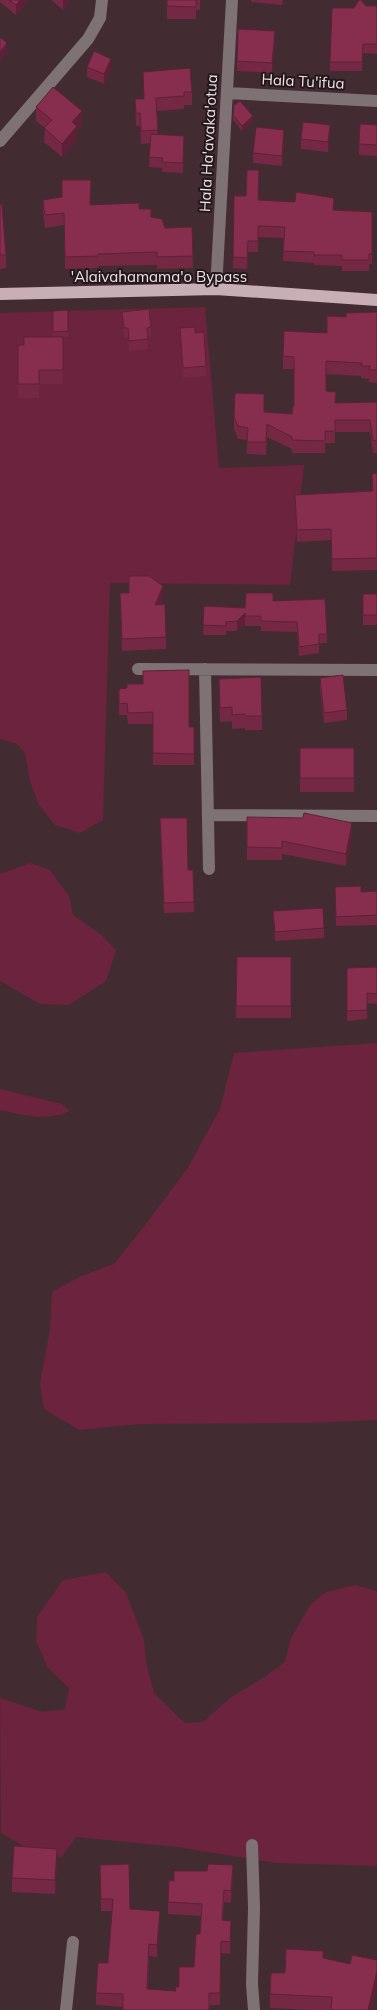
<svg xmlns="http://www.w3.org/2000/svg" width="377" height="2010" font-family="Mulish,sans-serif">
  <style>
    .green { fill: #6c233e }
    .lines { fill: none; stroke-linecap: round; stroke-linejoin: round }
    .minor { stroke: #7e7275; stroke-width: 12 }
    .major { stroke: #c8afb5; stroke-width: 12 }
    .wall { fill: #742844 }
    .shaded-wall { fill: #5e2037 }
    .building { fill: #872e4f; stroke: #5e2037 }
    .labels { text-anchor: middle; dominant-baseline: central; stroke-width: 4; stroke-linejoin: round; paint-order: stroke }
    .street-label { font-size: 15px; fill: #f2e2e6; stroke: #22171a }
  </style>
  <rect width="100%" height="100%" fill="#432b32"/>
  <!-- green -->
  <path class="green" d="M205,307L219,468L304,465L290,585L110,583L103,820L80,833L55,825L39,805L30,781L25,753L17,744L0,739V313Z
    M30,863L50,870L69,896L73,915L98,932L116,950L106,981L69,1005L40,1004L0,981V874Z
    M377,1043V1420L311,1423L140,1424L79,1430L44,1409L40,1384L50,1329L52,1292L81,1276L114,1264L152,1216L187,1169L220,1109L234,1053Z
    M0,1089L62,1104L70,1111C47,1122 24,1115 0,1110Z
    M106,1572L126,1593L144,1640L146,1662L154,1693L185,1723L203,1722L230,1698L266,1676L285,1662L291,1638L311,1604L326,1592L355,1585L377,1591V1866L276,1863L178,1847L76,1837L62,1857L30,1850L1,1833L0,1698L43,1712L65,1709L69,1688L48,1668L36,1641L37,1617L63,1580Z"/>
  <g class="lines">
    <!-- minor -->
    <path class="minor" d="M228,93L377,101
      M0,141L88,39L100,18L102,0
      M216,289L232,0
      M138,669L377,670
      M205,669L209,869
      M208,815L377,816
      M252,1845L254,1908L252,1984L254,2010
      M66,2010L73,1942"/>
    <!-- major -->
    <path class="major" d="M0,294L216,289L377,300"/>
  </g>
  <!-- wall -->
  <path class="wall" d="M0,0H29L16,15L0,2Z
    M51,0H71L63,10Z
    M167,0H200V10H196V19H167Z
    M251,0H283L282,5L251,2Z
    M366,6H377V54L363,53L362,71H330V62L354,8Z
    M275,41L272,73L237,71V61Z
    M87,67L111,69L104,84L87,77Z
    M143,72L192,92V105H184V109L156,111L158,135L184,146L183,173L162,172V168L149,167L150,143L141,144L140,126H136L135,99H144Z
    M234,105L253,122L242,131L233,120Z
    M36,107L82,125L77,130V140L62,157L44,142L45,128L36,121Z
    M377,125V156L359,155V144Z
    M330,135L328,152L301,149V139Z
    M284,140L282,166L253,163V153Z
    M234,196L334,210L372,212V264H369V271H342V266L314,265V263L283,261L284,238L258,237V252H248L247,269L233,268Z
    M43,200L139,209L165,228L192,227L193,268L157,269V265L98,266V268L65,269L64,225L45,228L43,212Z
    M0,204L6,255V268L0,269Z
    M68,310V337H53V311Z
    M122,312L151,327V337L147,338L148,349L129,351L128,338H124Z
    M377,312V383L369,382V379L361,378V376L326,374V391L336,403L377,402V453H373L370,432H335V443H325V453H292V449L267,437L266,455L247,454V440L238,439L234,429V417L264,412L292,414L294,406V369H283V356L327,333L346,317Z
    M180,328L195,333L206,366V376L183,378Z
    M63,337V384H39V398H18V345H24Z
    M377,473V570L332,571L331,540L297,542L295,495L372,491V474Z
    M120,593L163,598L161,605L166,637V649L122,651Z
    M363,594H377V625H363Z
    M273,601L327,634V643H319V653L299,656L297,632L261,631V626H245V623L237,631H226V635H203L204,606L245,608Z
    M320,678L347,710V720L324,723L320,688Z
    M219,679L262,716V730H245V728L232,729V721L220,722Z
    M119,689L189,727H194V765H153V724H128L127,715H119Z
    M300,748H354V792H300Z
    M247,817L352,835L346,866L282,854V860H247Z
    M160,818L188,870L194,902V912L164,913Z
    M335,887L361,892L377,891V925L336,926Z
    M273,911L324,928V938L275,941Z
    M237,957H291V1018H236Z
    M377,967V1004L367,1003V1019L347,1021V968Z
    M57,1863L55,1894L12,1892V1878Z
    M100,1865L130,1909L160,1923L157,1957L149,1956L148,1989L176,1991L194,1967L200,1934L201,1916L168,1914V1902L174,1881L233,1877L231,1903L224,1902L223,1920L231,1933L230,1954L221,1953L220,2005L123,2007L96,2005V1993L108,1963L112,1911H101Z
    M323,1958L377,1985L371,2010H309L270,2008V1994L285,1973Z"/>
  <!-- shaded-wall -->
  <path class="shaded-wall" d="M20,0H29L16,15V5Z
    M63,0H71L63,10Z
    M275,31V41L272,73V63Z
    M7,43V53L0,62V52Z
    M111,59V69L104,84V74Z
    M82,111V125L77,130V140L62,157V144L72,122Z
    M253,116V122L242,131V126Z
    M330,125V135L328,152V142Z
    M284,130V140L282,166V156Z
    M163,586V598L155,617V605Z
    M245,613V623L237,631V621Z
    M352,823V835L346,866V854Z
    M57,1849V1863L55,1894V1880Z
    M233,1865V1877L231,1903V1891Z
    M160,1911V1923L157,1957V1945Z
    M231,1921V1933L230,1954V1942Z
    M377,1971V1985L371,2010H368Z"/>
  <!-- building -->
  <path class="building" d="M9,0H20L16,5Z
    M167,0H196V7L167,6Z
    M359,0H361L366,6H377V44H363L362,62H330L332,8H354Z
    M238,29L275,31L272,63L237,61Z
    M0,37L7,43L0,52Z
    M94,51L111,59L104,74L87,67Z
    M190,68L192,92H184V96L156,98L158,130L141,131L140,113H136L135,99H144L143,72Z
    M53,87L82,111L72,122L77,126L62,144L44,128L52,120L36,107Z
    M240,101L253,116L242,126L233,115L234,105Z
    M303,122L330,125L328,142L301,139Z
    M360,124L377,125V145L359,144Z
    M256,127L284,130L282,156L253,153Z
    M151,134L184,136L183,163L162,162L163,158L149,157Z
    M247,170H259L258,200L295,202L296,192L334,198L333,210L372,212V254H369V260H342V255H314V252L283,251L285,227L258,226V241H248L247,258L233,257L234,196H246Z
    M62,180H91L90,205L139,203V209H151V217L162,219L165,228L192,227L193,256L157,257V252L98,254V256L65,257L64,213L45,215L43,200L62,197Z
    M0,204H2L6,255H0Z
    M149,309L151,327L147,328L148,339L129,341L128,328H124L122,312Z
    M68,310V331L53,332V311Z
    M377,312V370H369L370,366H361L362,363L326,361V391L336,392L335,403L377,402V440L373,441L370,420H335V431H325V441L292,440V437L267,424L266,442H247L248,428L238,426L234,417L235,393L264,394V412L292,414L293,406H294V357L283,356L284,331L327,333V316L346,317V313Z
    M195,327V333L204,332L206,366L183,368L180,328Z
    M24,337H63V370H39V384H18V345H24Z
    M377,473V558L332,559L331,529L297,530L295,495L373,491L372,474Z
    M129,576H149L163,586L155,605L165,604L166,637L122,639L120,593H129Z
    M246,593H273V601L325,599L327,634H319V644L299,647L297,622L261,621V616H245V613L237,621L226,622V626L203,625L204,606L245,608Z
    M363,594H377V615H363Z
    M189,670V727H194V754L153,753V712L128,713L127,703L119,704V689L127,688V684H143V671Z
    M343,675L347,710L324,713L320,678Z
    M261,677L262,716H245V714L232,715V707L220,708L219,679Z
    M300,748H354V778H300Z
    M304,813L352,823L346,854L282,841V848L247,847V817L303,818Z
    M160,818H187L188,870H193L194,902L164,903Z
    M361,886V892L377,891V915L336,917L335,887Z
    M323,908L324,928L275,932L273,911Z
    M237,957H291V1006H236Z
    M377,967V994L367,993V1010L347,1011V968Z
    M14,1846L57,1849L55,1880L12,1878Z
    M129,1864L130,1909L160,1911L157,1945L149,1944L147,1989L176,1991L175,1987H179V1967H194L196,1934H200L202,1904L168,1902L169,1880L174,1881V1871H207L208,1864L233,1865L231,1891L224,1890L222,1920L231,1921L230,1942L221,1941L220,1993H209V2010H123V1994L96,1993L98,1963H108L113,1899H101L100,1865Z
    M286,1949L323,1951V1958L350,1964L352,1955L377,1960V1971L368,2010H331L332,1997L270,1994L271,1973H285Z"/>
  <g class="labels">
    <!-- street labels -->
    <g class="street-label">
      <text transform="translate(303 81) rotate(3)">Hala Tu'ifua</text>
      <text transform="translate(208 143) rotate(-87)">Hala Ha'avaka'otua</text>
      <text x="159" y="276">'Alaivahamama'o Bypass</text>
    </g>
  </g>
</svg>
